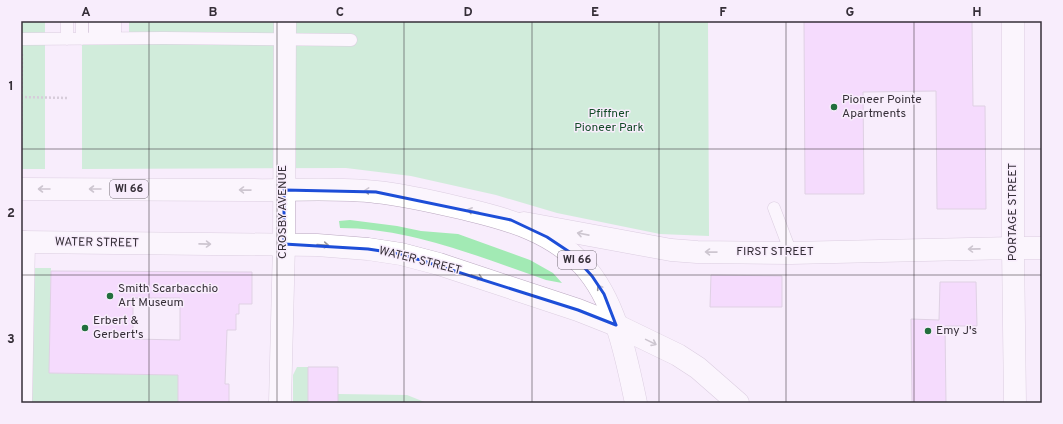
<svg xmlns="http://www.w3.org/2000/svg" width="1063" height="424" font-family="Overpass,sans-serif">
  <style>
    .green { fill: #a2eab4 }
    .building { fill: #f1c6fe; stroke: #c1afc7; fill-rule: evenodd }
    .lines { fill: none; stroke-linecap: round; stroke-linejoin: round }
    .service-casing { stroke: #baa8c0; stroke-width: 13 }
    .minor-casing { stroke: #baa8c0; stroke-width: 23 }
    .tertiary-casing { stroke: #baa8c0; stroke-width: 23 }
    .primary-casing { stroke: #baa8c0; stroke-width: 23 }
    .path { stroke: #afa5b2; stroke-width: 2.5; stroke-dasharray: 2 2; stroke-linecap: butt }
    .service { stroke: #fff; stroke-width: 12 }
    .minor { stroke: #fff; stroke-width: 22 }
    .tertiary { stroke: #fff; stroke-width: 22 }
    .primary { stroke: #fff; stroke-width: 22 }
    .oneway { stroke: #9a979c }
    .marked { fill: none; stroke: #1d4ed8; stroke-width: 3; stroke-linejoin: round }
    .grid { fill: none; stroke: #362f38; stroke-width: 1; stroke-opacity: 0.55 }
    .poi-dot { fill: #226e3d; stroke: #f8edfc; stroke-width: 1.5 }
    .labels { text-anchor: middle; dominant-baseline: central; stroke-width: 3; stroke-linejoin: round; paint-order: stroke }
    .shield { fill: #f8edfc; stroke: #706873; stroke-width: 1 }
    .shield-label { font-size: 11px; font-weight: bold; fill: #362f38 }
    .poi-label { font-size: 12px; fill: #362f38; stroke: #f8edfc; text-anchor: start }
    .park-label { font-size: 12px; fill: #144b28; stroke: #f8edfc }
    .street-label { font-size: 12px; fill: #362f38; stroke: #f8edfc }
    .neatline { fill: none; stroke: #362f38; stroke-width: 1.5 }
    .grid-label { font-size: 13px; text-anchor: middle; font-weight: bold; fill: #362f38 }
  </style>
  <rect width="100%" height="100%" fill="#f8edfc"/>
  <!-- green -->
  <path class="green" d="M21,21H45V169H21Z
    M129,21H708L709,236L660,234L557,213L496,195L411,176L346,168L82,169V44L129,43Z
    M350,220L397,226L421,231L458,234L530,260L553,273L562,283L546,280C480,257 410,228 340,228L339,221Z
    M21,268H51L49,373L179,375L178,403H21Z
    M297,367H308V403H293V375Z
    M338,394L407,395L427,403H338Z"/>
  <!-- building -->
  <path class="building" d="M804,21H972L973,106H985L986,209H937L936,91L863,92L864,194H805Z
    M51,271L252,272V304H239V314H236V330H227L225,384H229V403H178V375L49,373ZM133,298H180V340L133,339Z
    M711,275L782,276V307H710Z
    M940,282H976L977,326H945L946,403H912L911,319L939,320Z
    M308,367H338V403H308Z"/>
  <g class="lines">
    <!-- service casing -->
    <g class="service-casing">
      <path id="service" d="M67,21V39
        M105,21V38
        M115,21V38
        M95,38V21
        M21,39L164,38L351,40
        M82,39V21
        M774,208L791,253"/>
    </g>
    <!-- minor casing -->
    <g class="minor-casing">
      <path id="minor" d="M1013,21V248H1042
        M21,403L24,242
        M280,403L284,244L285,21"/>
    </g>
    <!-- tertiary casing -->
    <g class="tertiary-casing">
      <path id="tertiary" d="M524,223L671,250L697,252L791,253L1013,248L1015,403
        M21,242L317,245L368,249L401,254L439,264L578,310L616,325L678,355L698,368L738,403"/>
    </g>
    <!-- primary casing -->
    <g class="primary-casing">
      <path id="primary" d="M21,189C97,190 172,189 248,190C290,191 334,187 376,192C407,195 439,203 469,210C511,220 552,232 583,265C616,301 626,356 636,403"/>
    </g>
    <!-- path -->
    <path class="path" d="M21,97L67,98
      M21,152L22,54"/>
    <!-- service -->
    <use href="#service" class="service"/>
    <!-- minor -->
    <use href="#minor" class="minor"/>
    <!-- tertiary -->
    <use href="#tertiary" class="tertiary"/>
    <!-- primary -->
    <use href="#primary" class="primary"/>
  </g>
  <!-- one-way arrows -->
  <defs><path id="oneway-shaft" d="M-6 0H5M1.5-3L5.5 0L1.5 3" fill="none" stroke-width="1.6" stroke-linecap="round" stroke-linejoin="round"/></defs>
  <g class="oneway">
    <use href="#oneway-shaft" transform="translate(44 189) rotate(-180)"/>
    <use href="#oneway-shaft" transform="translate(95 189) rotate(180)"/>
    <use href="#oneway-shaft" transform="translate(245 190) rotate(-179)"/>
    <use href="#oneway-shaft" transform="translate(370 191) rotate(-176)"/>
    <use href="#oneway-shaft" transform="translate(473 211) rotate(-167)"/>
    <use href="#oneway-shaft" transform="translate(583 234) rotate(-169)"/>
    <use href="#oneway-shaft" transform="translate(205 244) rotate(1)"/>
    <use href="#oneway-shaft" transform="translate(323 245) rotate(4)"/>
    <use href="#oneway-shaft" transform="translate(974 249) rotate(179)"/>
    <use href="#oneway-shaft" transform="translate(711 252) rotate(-179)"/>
    <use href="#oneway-shaft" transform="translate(477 277) rotate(19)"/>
    <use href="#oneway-shaft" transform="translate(601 290) rotate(-123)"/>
    <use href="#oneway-shaft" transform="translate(651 342) rotate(26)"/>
  </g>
  <!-- marked area -->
  <path d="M0 0H1063V424H0ZM284,190L376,192L511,220L547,237L571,253L592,276L604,294L616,325L578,310L401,254L368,249L284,244Z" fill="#f8edfc" fill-opacity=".55" fill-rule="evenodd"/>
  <path class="marked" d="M284,190L376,192L511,220L547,237L571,253L592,276L604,294L616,325L578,310L401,254L368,249L284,244Z"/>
  <!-- grid -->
  <path class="grid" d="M149,21V403M277,21V403M404,21V403M532,21V403M659,21V403M786,21V403M914,21V403M21,149H1042M21,275H1042"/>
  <!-- markers -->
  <g class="poi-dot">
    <circle cx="834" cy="107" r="4"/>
    <circle cx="110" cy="296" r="4"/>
    <circle cx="85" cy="328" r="4"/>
    <circle cx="928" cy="331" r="4"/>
  </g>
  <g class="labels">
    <!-- shield labels -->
    <g class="shield">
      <rect x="110" y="180" width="38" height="18" rx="3"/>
      <rect x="558" y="251" width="38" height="18" rx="3"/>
    </g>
    <g class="shield-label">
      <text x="129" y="189">WI 66</text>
      <text x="577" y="260">WI 66</text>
    </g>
    <!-- poi labels -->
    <g class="poi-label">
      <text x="842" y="100">Pioneer Pointe<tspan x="842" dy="14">Apartments</tspan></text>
      <text x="118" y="289">Smith Scarbacchio<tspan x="118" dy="14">Art Museum</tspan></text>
      <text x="93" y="321">Erbert &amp;<tspan x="93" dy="14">Gerbert's</tspan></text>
      <text x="936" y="331">Emy J's</text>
    </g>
    <!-- park labels -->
    <g class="park-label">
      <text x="609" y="114">Pfiffner<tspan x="609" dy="14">Pioneer Park</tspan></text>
    </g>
    <!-- street labels -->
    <g class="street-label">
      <text transform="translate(283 212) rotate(-90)">CROSBY AVENUE</text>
      <text transform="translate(1013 212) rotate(-90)">PORTAGE STREET</text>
      <text transform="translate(97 243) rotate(1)">WATER STREET</text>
      <text x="775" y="252">FIRST STREET</text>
      <text transform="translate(420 261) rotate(14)">WATER STREET</text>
    </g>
  </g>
  <!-- border -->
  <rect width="1063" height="424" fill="none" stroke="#f8edfc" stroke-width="44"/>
  <rect x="22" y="22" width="1019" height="380" class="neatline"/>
  <g class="grid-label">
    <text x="86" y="16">A</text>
    <text x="213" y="16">B</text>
    <text x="340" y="16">C</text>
    <text x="468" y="16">D</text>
    <text x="595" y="16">E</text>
    <text x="723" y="16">F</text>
    <text x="850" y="16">G</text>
    <text x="977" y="16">H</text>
    <text x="11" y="90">1</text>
    <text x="11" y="217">2</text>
    <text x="11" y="343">3</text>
  </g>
</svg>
